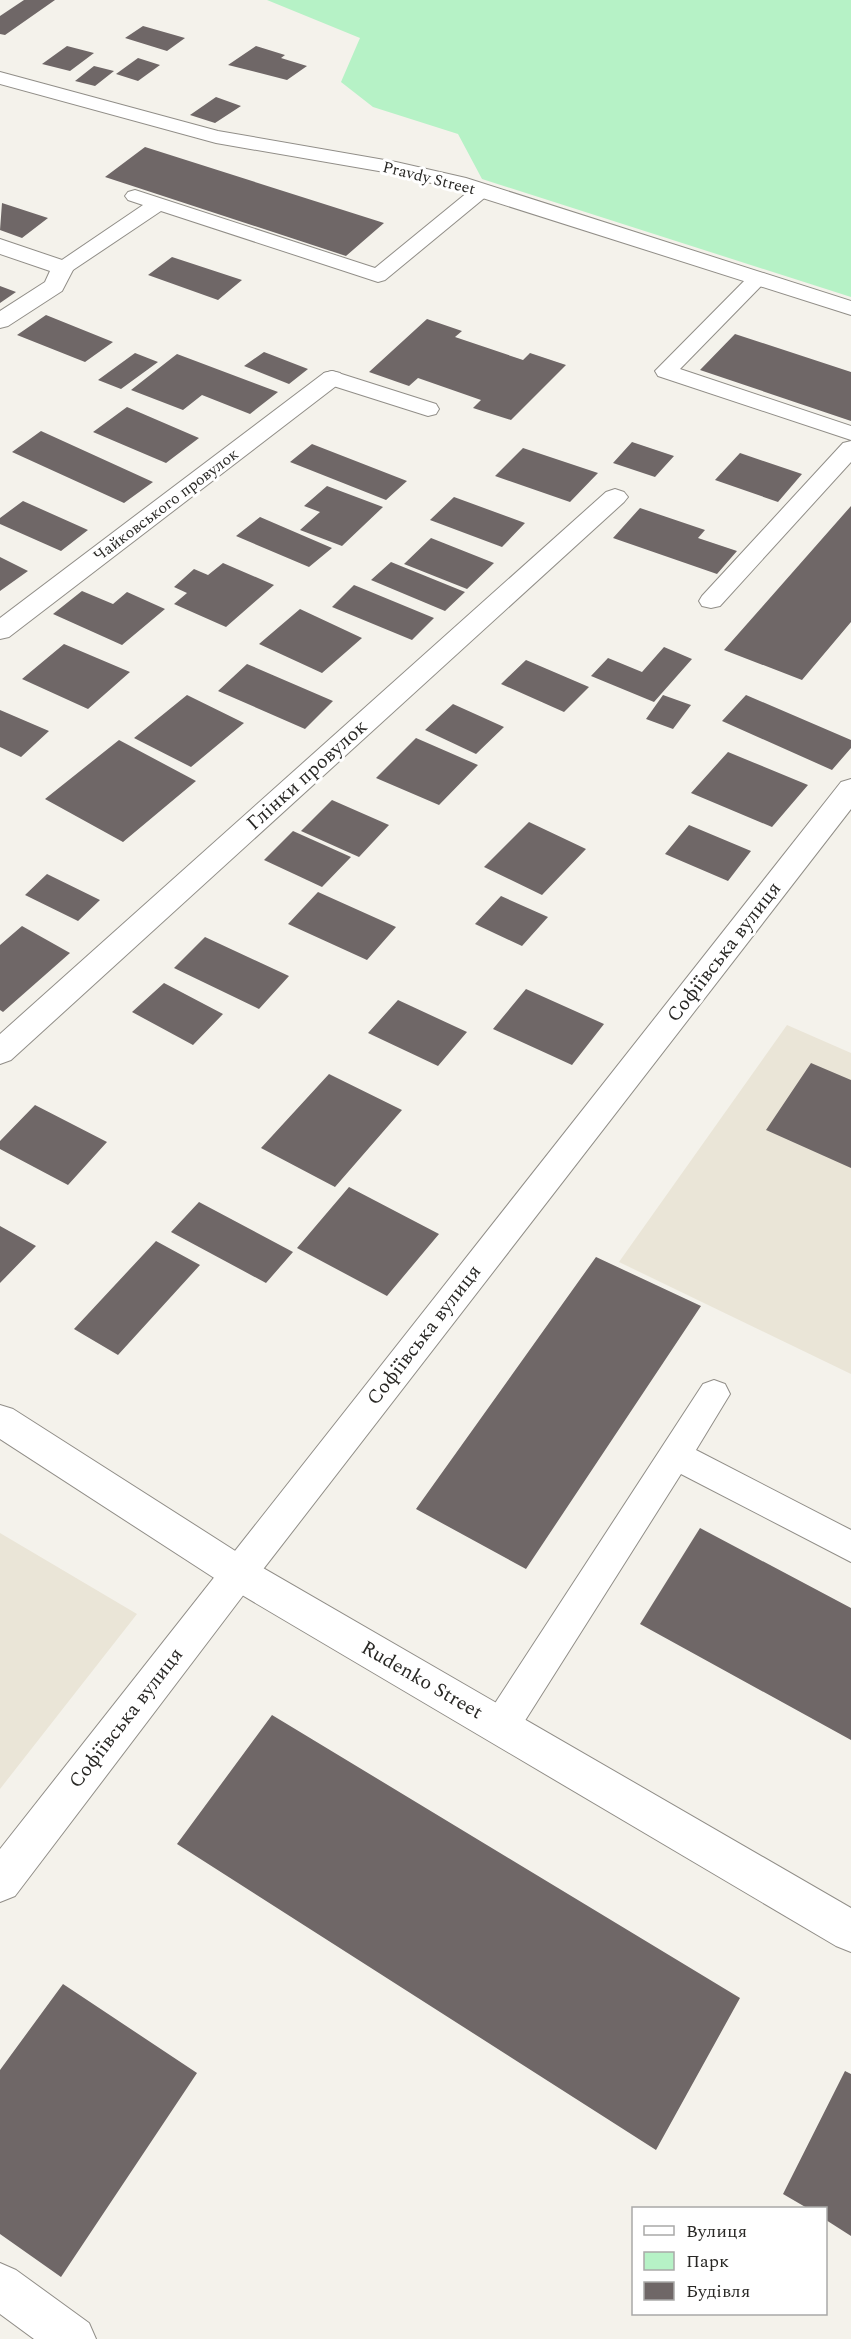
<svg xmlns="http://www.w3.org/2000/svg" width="851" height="2339" font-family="Spectral,serif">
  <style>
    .built { fill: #eae5d7 }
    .green { fill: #b6f2c6 }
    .building { fill: #6f6767 }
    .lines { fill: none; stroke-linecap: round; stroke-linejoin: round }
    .service-casing { stroke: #918e88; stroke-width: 2 }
    .minor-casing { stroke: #918e88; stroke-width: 2 }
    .tertiary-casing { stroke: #918e88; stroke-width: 2 }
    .service { fill: #fff; fill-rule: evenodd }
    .minor { fill: #fff; fill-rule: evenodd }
    .tertiary { fill: #fff; fill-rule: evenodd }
    .labels { text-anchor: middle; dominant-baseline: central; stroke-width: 6; stroke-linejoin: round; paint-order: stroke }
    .far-street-label { font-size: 16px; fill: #292825; stroke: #fff }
    .street-label { font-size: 20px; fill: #292825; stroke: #fff }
  </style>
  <rect width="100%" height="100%" fill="#f4f2eb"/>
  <!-- built -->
  <path class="built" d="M787,1025L851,1053V1374L619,1262Z
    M0,1533L137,1614L0,1789Z"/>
  <!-- green -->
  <path class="green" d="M267,0H851V297L482,179L458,134L373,107L341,82L360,38Z"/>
  <!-- building -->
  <path class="building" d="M24,0H55L5,35L0,34V16Z
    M143,26L185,38L167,51L125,38Z
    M67,46L94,53L70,71L42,64Z
    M256,46L285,55L281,58L307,66L287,80L228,65Z
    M138,58L160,65L138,81L116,74Z
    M94,66L114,71L95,86L75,81Z
    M216,97L241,106L215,123L190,115Z
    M145,147L384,223L346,256L105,177Z
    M2,203L48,218L22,238L0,230Z
    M172,257L242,280L218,300L148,275Z
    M0,286L16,292L0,303Z
    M46,315L113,342L85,362L17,335Z
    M427,319L462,331L455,337L523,360L530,353L566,365L511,420L473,408L481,400L418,378L409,386L369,372Z
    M735,334L851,372V421L700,370Z
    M264,352L308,369L289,384L244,366Z
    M135,353L158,362L121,389L98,380Z
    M177,354L278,392L250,414L202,395L183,410L131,390Z
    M127,407L199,438L166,463L93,432Z
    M41,431L153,482L124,503L12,452Z
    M632,442L674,456L655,477L613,463Z
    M312,444L407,481L386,500L290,462Z
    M523,448L598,473L570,502L495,476Z
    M740,453L802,474L778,502L715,480Z
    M327,486L383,507L342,546L300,530L320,512L304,506Z
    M454,497L525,523L502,547L430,520Z
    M23,501L88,530L61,551L0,524V518Z
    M851,506V622L802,680L724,650Z
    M640,508L705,530L698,538L737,551L717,574L613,538Z
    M260,517L332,548L309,567L236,536Z
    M431,538L494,563L467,589L404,564Z
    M0,557L28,571L0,591Z
    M391,562L465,592L445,611L371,580Z
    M223,563L274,585L226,627L174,604L187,593L174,587L194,569L208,575Z
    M354,585L434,618L412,640L332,607Z
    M82,591L113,604L127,592L165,609L122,645L53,614Z
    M300,609L362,638L322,673L259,644Z
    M64,644L130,672L88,709L22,679Z
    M664,647L692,659L654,702L591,676L608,658L642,672Z
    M526,660L589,687L564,712L501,684Z
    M247,664L333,701L305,729L218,691Z
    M187,695L244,723L191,767L134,738Z
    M663,695L691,705L673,729L646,719Z
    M746,695L851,740V748L832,770L722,721Z
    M453,704L504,727L476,754L425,730Z
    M0,710L49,731L21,757L0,747Z
    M416,738L478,765L439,805L376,778Z
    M119,740L196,781L123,842L45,799Z
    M728,752L808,785L772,827L691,793Z
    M332,800L389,825L359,857L301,831Z
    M529,822L586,849L542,895L484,867Z
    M689,825L751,851L728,881L665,854Z
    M293,831L351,857L322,887L264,860Z
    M47,874L100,900L78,921L25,895Z
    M318,892L396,927L367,960L288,924Z
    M501,896L548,917L522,946L475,924Z
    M22,926L70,953L3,1012L0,1010V945Z
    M205,937L289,976L259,1009L174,968Z
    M164,983L223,1014L193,1045L132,1012Z
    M526,989L604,1024L572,1065L493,1029Z
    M398,1000L467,1032L438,1066L368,1033Z
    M811,1063L851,1080V1168L766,1130Z
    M329,1074L402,1110L335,1187L261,1148Z
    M35,1105L107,1142L68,1185L0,1149V1141Z
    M349,1187L439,1234L387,1296L297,1248Z
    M199,1202L293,1252L266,1283L171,1232Z
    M0,1226L36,1246L0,1283Z
    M156,1241L200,1265L118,1355L74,1329Z
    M596,1257L701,1306L526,1569L416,1509Z
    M700,1528L851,1608V1740L640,1624Z
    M272,1715L740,1998L656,2150L177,1844Z
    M63,1984L197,2073L61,2277L0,2234V2070Z
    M845,2071L851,2074V2236L826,2220V2208H807L783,2194Z"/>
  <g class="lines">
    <!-- service casing -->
    <g class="service-casing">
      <path id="service" d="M481,185L488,187L491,191L488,195L385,280L378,282L161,211L70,272L63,274L56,272L53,268L56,264L143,205L128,200L125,196L128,192L135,190L375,268L474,187Z
        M758,272L765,274L768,278L765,282L680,369L851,426V440L658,376L655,371L751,274Z
        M332,371L436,404L439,409L436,414L428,416L324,383L321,378L324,373Z
        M851,441V462L720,606L711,608L702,606L699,601L702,596L843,443Z
        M714,1380L725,1384L730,1394L696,1450L851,1530V1562L681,1474L514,1738L501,1743L488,1738L483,1726L488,1714L703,1384Z"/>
    </g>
    <!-- minor casing -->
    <g class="minor-casing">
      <path id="minor" d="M0,72L218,131L396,162L466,178L851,301V315L451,188L396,174L216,143L0,84Z
        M0,239L71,263L74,268L62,291L8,326L0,328V311L45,282L50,271L0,254Z
        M332,371L340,373L344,378L340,383L9,637L0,639V618L324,373Z
        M615,489L624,492L628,497L624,502L11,1060L0,1064V1034L606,492Z
        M0,1405L13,1409L251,1561L851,1908V1952L836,1946L225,1585L0,1439Z
        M0,2263L16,2270L89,2323L96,2339H34L0,2314Z"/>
    </g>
    <!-- tertiary casing -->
    <g class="tertiary-casing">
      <path id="tertiary" d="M851,779V809L251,1585L15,1896L0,1902V1849L841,782Z"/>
    </g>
    <!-- service -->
    <use href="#service" class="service"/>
    <!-- minor -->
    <use href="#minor" class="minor"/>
    <!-- tertiary -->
    <use href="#tertiary" class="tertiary"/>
  </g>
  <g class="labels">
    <!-- far-street labels -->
    <g class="far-street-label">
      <text transform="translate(429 178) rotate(14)">Pravdy Street</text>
      <text transform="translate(166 505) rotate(-37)">Чайковського провулок</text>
    </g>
    <!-- street labels -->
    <g class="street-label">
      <text transform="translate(307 775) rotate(-42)">Глінки провулок</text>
      <text transform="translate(724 952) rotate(-52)">Софіївська вулиця</text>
      <text transform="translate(424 1335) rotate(-52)">Софіївська вулиця</text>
      <text transform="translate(422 1680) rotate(30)">Rudenko Street</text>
      <text transform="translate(126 1718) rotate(-52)">Софіївська вулиця</text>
    </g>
  </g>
  <!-- legend -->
  <rect x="632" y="2207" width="195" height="108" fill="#ffffff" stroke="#a9a9a8" stroke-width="1.5"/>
  <rect x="644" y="2226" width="30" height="9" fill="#ffffff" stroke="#a9a9a8" stroke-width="1.5"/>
  <text x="686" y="2237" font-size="18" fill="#292825">Вулиця</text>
  <rect x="644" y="2252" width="30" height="18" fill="#b6f2c6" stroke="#a9a9a8" stroke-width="1.5"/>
  <text x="686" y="2267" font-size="18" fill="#292825">Парк</text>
  <rect x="644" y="2282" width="30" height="18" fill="#6f6767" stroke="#a9a9a8" stroke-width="1.5"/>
  <text x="686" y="2297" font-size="18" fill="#292825">Будівля</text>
</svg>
